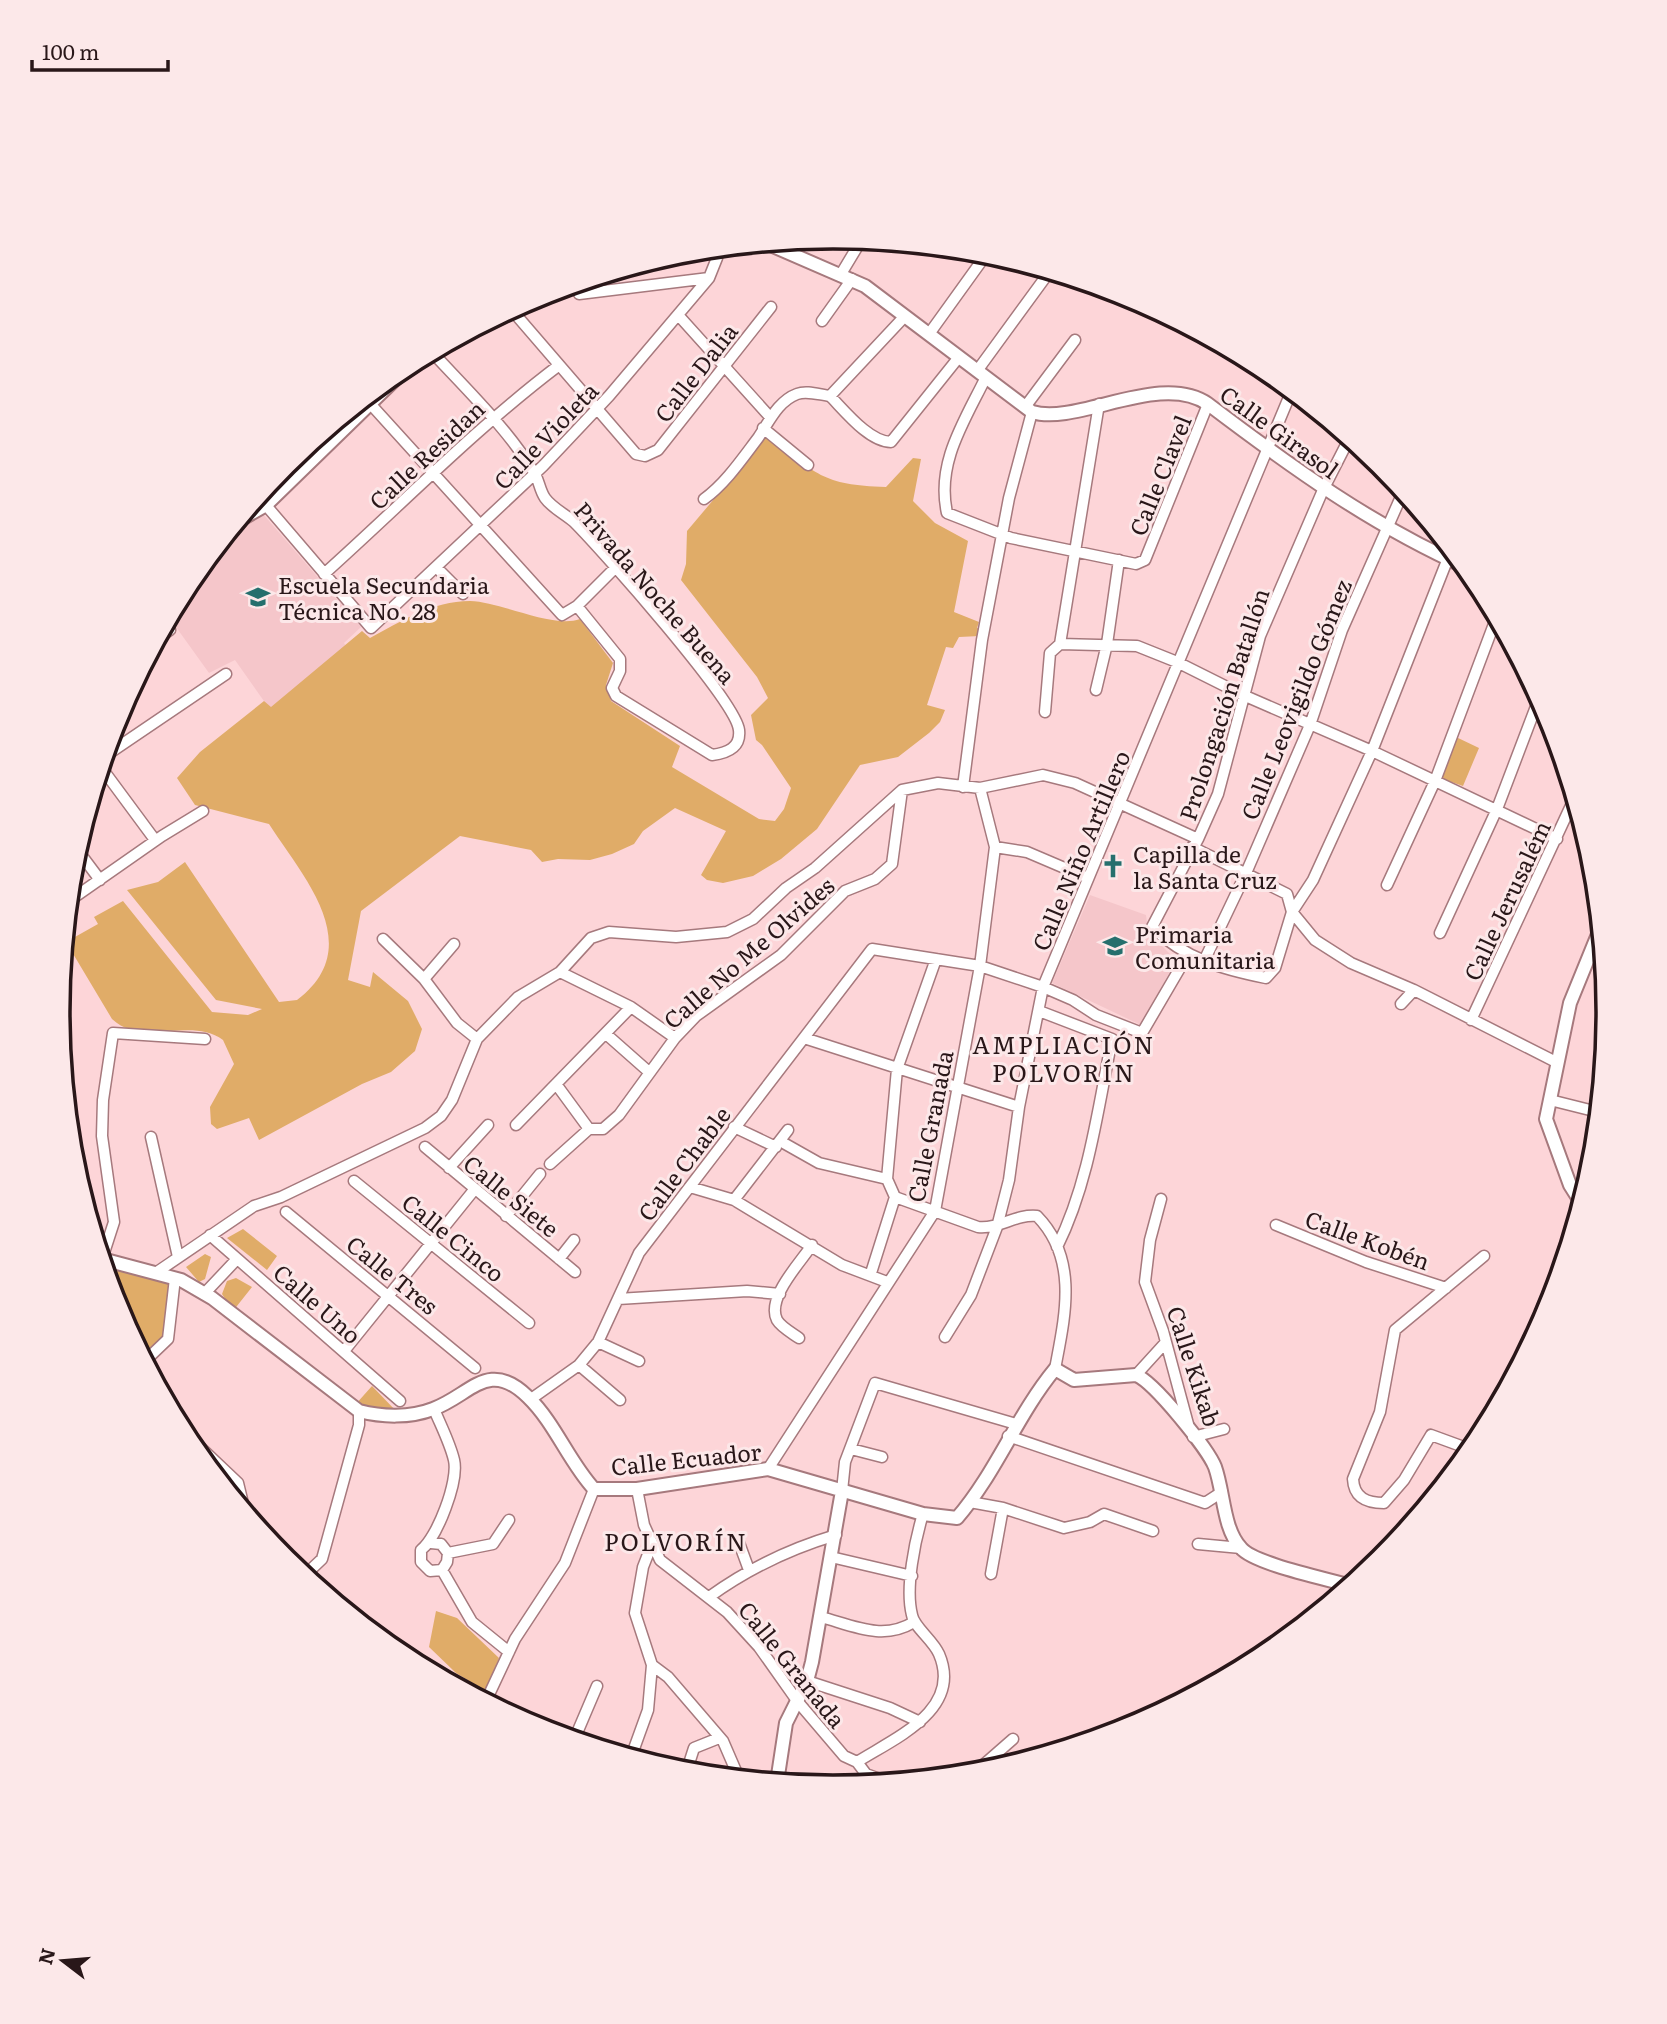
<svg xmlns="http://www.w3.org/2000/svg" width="1667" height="2024" font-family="Literata,serif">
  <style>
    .built { fill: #f5c6ca }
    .green { fill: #e0ac68 }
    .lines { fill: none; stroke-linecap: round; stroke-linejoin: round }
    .street-casing { stroke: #a6797d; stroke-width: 13 }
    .secondary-casing { stroke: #a6797d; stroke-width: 16 }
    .street { stroke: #fff; stroke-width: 10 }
    .secondary { stroke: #fff; stroke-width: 12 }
    .labels { text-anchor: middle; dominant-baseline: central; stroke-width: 6; stroke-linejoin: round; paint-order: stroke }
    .street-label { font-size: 23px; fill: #291719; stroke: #fce8e9 }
    .poi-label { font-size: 23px; fill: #291719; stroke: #fce8e9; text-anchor: start }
    .neighbourhood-label { font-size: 24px; letter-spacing: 2px; fill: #291719; stroke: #fce8e9 }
    .rim { fill: none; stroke: #291719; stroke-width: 3.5 }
  </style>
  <rect width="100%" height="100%" fill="#fdd5d8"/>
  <!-- built -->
  <path class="built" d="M263,514L361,627L344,643L350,651L271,711L235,660L209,673L176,627L171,614L189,581L230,531Z
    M1090,895L1146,915L1148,932L1176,960L1141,1025L1052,983Z"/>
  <!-- green -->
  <path class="green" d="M768,435C816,474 822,485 886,487L913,458L921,459L913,501L935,523L968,541L954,612L979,622L977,628L980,629V636L959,637L953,648L946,647L927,705L945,710L940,722L929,733L898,757L860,765L817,829L781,859L753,876L723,883L707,880L701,875L726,831L675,808L643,831L634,844L612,854L590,860L558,859L542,862L531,850L460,836L361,911L348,980L370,987L373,972L408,1001L422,1029L415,1051L391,1072L362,1084L259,1140L249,1118L217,1129L211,1124L210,1107L234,1064L223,1040C191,1016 142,1048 112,1019L66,942L98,924L94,917L123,901L212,1012L248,1015L262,1009L216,1000L127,890L158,882L185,862L279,1002L297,1000C368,946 303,877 269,824L195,805L177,778L200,752L264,701L271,707L362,631L370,638C402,621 432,601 470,601C502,602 553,629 580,619L613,663L606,685L611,701L680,746L672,767L759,819L775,821L784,809L791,788L762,745L756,740L751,715L768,698L757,677L681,580L686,564L687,531Z
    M1456,737L1479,748L1463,786L1440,778Z
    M243,1229L277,1256L267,1270L227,1238Z
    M205,1254L211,1257L205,1279L199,1282L186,1267Z
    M104,1266L146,1274L170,1285L164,1337L143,1358L117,1308Z
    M236,1278L252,1287L233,1311L222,1294L227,1281Z
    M372,1386L397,1412L355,1405Z
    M436,1611L457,1618L499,1658L486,1691L456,1673L429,1647Z"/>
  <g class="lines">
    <!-- street casing -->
    <g class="street-casing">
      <path id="street" d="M962,249L981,262
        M841,274L862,239
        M579,282V294L709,278
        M511,309L636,454L645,456L658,450L771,307
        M679,316L770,417
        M822,321L852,279
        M929,334L988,252
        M431,351C467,390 508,429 535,474C539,481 540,491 545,498C552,508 565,514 574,522C602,550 736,701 739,730C741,748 727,753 712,755L616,696L612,688L620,671V659L577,606
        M977,371L1050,271
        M986,377C964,422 936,463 947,513L1011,538L1136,564L1145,560L1208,404
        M830,396C844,410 869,442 891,442L959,357
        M365,398L562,615L577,606L615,568
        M1025,407L1075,340
        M763,428L808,465
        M1350,437L1323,490L1260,636L1218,794L1198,839L1152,927C1185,959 1222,969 1266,978L1275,968L1292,912L1313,880L1372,751L1452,548
        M258,496L371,628L543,466L609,396L709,278L717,258V248
        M704,499C725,484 742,459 758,438C769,422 778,401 797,394C807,390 820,395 830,396L905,316
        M437,568L463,594
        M324,574C402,504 475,429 558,366
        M157,639L170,630L167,621
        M1060,644L1137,646L1177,662L1243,695L1372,751L1557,839
        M1060,644L1099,404
        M1096,690L1107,644L1119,560
        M1045,712L1050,653L1060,644
        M105,756L226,674
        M101,767L155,840
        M963,787L982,640L1009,498L1032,412
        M995,847L1027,852L1088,878
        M1192,847L1287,894L1292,912L1315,940L1351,963L1414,990L1558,1063
        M76,848L100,880
        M1387,885L1435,781L1497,616
        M69,901L162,836L203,811
        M1440,933L1497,809L1540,696
        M383,939L424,979L457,1023L477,1039
        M1204,961L1246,873L1310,725L1342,630L1404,490
        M560,972L631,1007L675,1038
        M424,979L454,944
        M1401,1004L1414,990
        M1039,1011L1112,1039C1098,1108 1089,1183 1057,1247
        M1471,1020L1575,797
        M606,1034L649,1072
        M804,1038L1019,1107
        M556,1084L589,1129
        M1550,1100L1598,1112
        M516,1125L631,1007
        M734,1127L776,1147
        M589,1129H603L619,1115L675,1038L696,1016L781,955L845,891L875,879L892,864L902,790
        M151,1137L178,1257
        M780,1141L819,1163L887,1179
        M425,1147L575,1272
        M550,1164L589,1129
        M449,1168L488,1125
        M354,1181L529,1323
        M690,1187L734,1200L842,1265L887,1282
        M895,1197L978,1227C1000,1229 1015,1214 1037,1216C1079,1259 1065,1316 1055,1369
        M1161,1199L1150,1240L1145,1282L1163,1331L1188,1424
        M734,1200L788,1130
        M286,1212L475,1368
        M506,1216L540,1174
        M1276,1225L1366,1262L1446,1288
        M210,1235L400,1401
        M102,1259L114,1222L102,1136L103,1100L113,1033L205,1039
        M559,1259L574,1240
        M157,1272L254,1206L281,1197L425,1128L441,1116L452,1100L477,1039L518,997L560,972L591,938L609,932L676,937L727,932L753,919L786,888L815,868L902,790L938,783L980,788L1043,775L1075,783L1198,839
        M871,1273L895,1197L887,1179L897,1069L936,959
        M204,1294L237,1259
        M618,1299L747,1291L780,1294
        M945,1337L971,1295L997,1227L1009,1180L1019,1107L1043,987L1292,390
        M799,1338C792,1333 781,1327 777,1320C766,1298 800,1263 812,1245
        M598,1342L639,1361
        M344,1351L474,1190
        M145,1361L168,1339L175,1278
        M579,1365L620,1400
        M1136,1375L1166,1342
        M531,1399L579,1365L598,1342L639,1253L872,949L980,966L1043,987L1073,1000L1096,1015L1142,1033L1187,956
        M181,1429L238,1483L245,1512
        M1008,1436L1205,1503L1222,1492
        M1193,1437L1224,1429
        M851,1449L882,1457
        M1472,1450L1431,1435L1404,1480L1384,1503C1367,1503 1354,1498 1353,1479L1380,1412L1395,1330L1484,1256
        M768,1469L935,1211L980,966L995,847L980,788
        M637,1489L644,1525L660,1560L727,1612L759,1647L798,1702L844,1756L857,1762L866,1774L888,1782
        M842,1491L845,1462L875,1383L1016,1424
        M970,1502L1003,1508L1064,1528L1090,1522L1104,1514L1153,1531
        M738,1540L749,1570
        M431,1543L441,1544L448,1553L447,1562L442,1570L430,1571L421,1562V1550C437,1538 459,1481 454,1460C450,1443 441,1426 434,1409
        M652,1544L643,1567L635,1613L652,1665L668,1677L723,1741L739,1778
        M1198,1544L1241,1548
        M448,1553L493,1544L509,1520
        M831,1557L912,1576
        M442,1570L472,1622L509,1652
        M991,1574L1003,1508
        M304,1576L322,1559L359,1425V1411
        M709,1597C749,1568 789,1549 836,1535
        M821,1617C854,1626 883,1641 914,1622
        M807,1681L890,1708L920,1722
        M486,1701L515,1639L565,1563L594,1489
        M574,1740L597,1686
        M631,1757L648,1710L652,1665
        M857,1762C895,1738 963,1710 939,1654C933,1640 914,1627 912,1615C905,1588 915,1540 923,1514
        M686,1773L694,1748L719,1738
        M973,1774L1013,1739"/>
    </g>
    <!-- secondary casing -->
    <g class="secondary-casing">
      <path id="secondary" d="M766,243L865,286L1032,412C1077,426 1160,371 1208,404C1291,467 1373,526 1468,568
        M238,521L266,505L414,361
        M1582,1204L1570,1185L1546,1119L1570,1003L1601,927
        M102,1259L181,1280L212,1298L359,1411C382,1417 410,1418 433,1409C471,1395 488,1358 528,1397C555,1423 569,1462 594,1489H637L768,1469L923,1514L957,1518C996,1473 1017,1415 1055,1369L1074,1380L1136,1375C1154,1382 1208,1449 1215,1467C1224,1492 1223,1529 1241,1548C1254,1564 1328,1579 1351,1586
        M777,1782L786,1723L807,1681L812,1662L842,1491"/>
    </g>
    <!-- street -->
    <use href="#street" class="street"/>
    <!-- secondary -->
    <use href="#secondary" class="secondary"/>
  </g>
  <!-- icons -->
  <defs>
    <g id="school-bare" transform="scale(1.89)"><path d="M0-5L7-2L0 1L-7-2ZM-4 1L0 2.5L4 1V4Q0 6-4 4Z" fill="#256f6d" stroke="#fce8e9" stroke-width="2.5" paint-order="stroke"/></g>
    <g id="church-bare" transform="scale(1.89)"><path d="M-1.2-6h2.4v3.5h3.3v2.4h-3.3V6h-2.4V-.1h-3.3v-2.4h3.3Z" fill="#256f6d" stroke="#fce8e9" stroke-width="2.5" paint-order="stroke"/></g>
  </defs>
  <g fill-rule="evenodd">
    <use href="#school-bare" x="258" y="597"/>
    <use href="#church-bare" x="1113" y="866"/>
    <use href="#school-bare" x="1115" y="946"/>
  </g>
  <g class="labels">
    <!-- street labels -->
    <g class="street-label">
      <text transform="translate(695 372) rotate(-52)">Calle Dalia</text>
      <text transform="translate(1280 431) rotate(36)">Calle Girasol</text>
      <text transform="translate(545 435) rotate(-46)">Calle Violeta</text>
      <text transform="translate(426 454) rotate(-43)">Calle Residan</text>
      <text transform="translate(1159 475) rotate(-68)">Calle Clavel</text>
      <text transform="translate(656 592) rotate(49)">Privada Noche Buena</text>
      <text transform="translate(1295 699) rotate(-68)">Calle Leovigildo Gómez</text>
      <text transform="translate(1223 704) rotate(-72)">Prolongación Batallón</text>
      <text transform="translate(1080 850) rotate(-67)">Calle Niño Artillero</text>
      <text transform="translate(1506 900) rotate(-65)">Calle Jerusalém</text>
      <text transform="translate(748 952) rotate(-41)">Calle No Me Olvides</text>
      <text transform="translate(929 1126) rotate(-79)">Calle Granada</text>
      <text transform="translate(683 1163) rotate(-53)">Calle Chable</text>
      <text transform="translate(512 1195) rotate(39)">Calle Siete</text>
      <text transform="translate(454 1237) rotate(39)">Calle Cinco</text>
      <text transform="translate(1368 1239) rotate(20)">Calle Kobén</text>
      <text transform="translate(393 1274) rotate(39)">Calle Tres</text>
      <text transform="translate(318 1303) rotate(41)">Calle Uno</text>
      <text transform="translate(1195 1366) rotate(72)">Calle Kikab</text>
      <text transform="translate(686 1458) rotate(-6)">Calle Ecuador</text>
      <text transform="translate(793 1664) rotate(51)">Calle Granada</text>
    </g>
    <!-- poi labels -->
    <g class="poi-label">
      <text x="278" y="584">Escuela Secundaria<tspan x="278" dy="26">Técnica No. 28</tspan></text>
      <text x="1133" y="853">Capilla de<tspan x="1133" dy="26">la Santa Cruz</tspan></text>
      <text x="1135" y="933">Primaria<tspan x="1135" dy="26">Comunitaria</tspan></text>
    </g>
    <!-- neighbourhood labels -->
    <g class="neighbourhood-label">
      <text x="1064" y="1043">AMPLIACIÓN<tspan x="1064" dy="28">POLVORÍN</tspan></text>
      <text x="676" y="1540">POLVORÍN</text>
    </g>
  </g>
  <!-- crop -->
  <path d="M0 0H1667V2024H0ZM70 1012a763 763 0 1 1 1526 0a763 763 0 1 1-1526 0Z" fill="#fce8e9" fill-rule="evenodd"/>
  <path class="rim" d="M70 1012a763 763 0 1 1 1526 0a763 763 0 1 1-1526 0Z"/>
  <!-- north arrow -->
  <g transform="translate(63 1961) rotate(286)" stroke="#fce8e9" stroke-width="5" paint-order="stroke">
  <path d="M0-5L12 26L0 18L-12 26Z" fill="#291719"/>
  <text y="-10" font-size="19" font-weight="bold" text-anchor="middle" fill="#291719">N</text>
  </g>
  <!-- scale -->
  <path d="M32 60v10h136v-10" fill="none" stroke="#291719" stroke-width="3.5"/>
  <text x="42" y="60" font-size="21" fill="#291719" stroke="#fce8e9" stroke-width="5" paint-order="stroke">100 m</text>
</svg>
